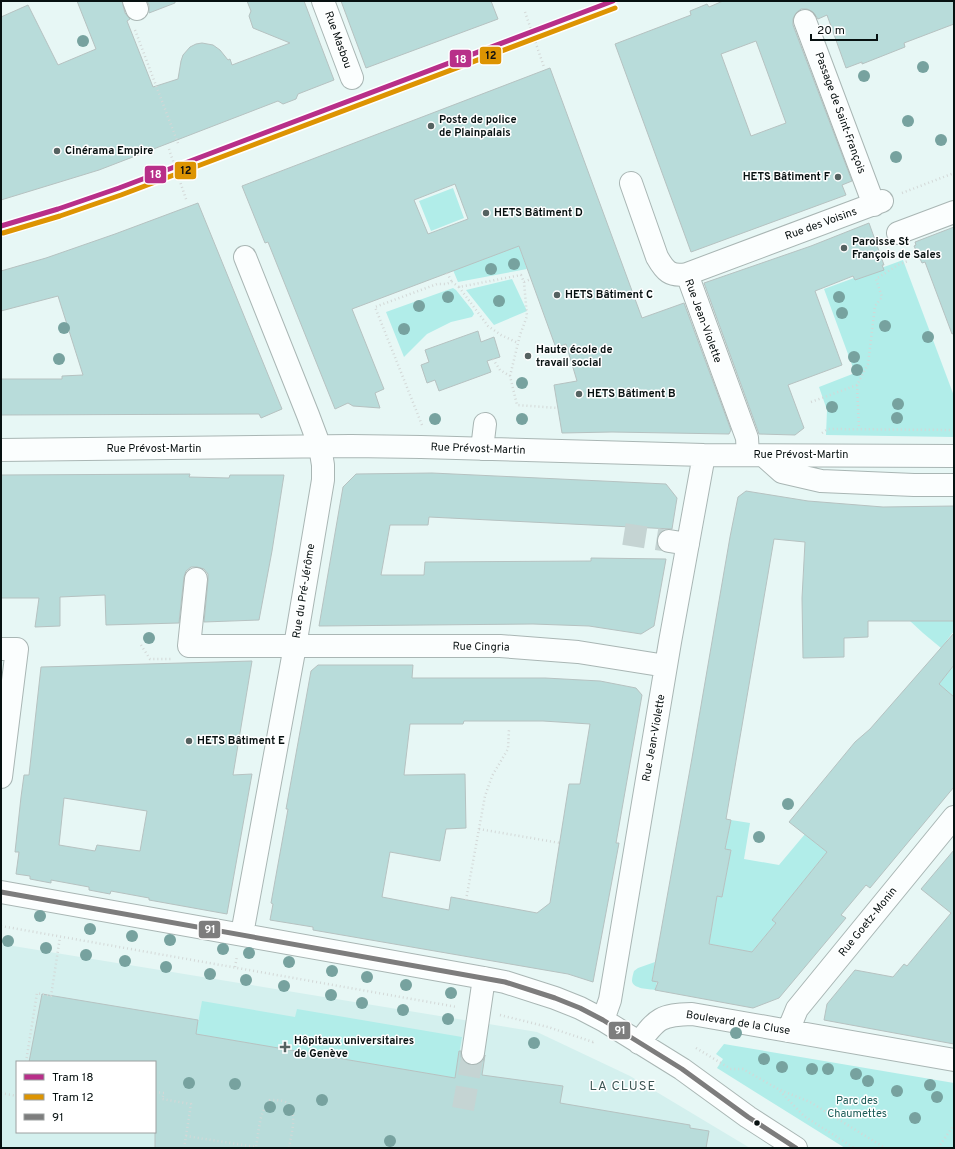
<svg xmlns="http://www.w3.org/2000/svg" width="955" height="1149" font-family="Overpass,sans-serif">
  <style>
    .built { fill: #d4f0ee; fill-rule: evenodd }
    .green { fill: #b1ede9 }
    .building { fill: #b8dcda; stroke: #b6c2c1; fill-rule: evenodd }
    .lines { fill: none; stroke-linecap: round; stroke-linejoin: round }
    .minor-tunnel { stroke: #c5d4d3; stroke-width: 22; stroke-dasharray: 22 11; stroke-linecap: butt }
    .minor-casing { stroke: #a9b6b4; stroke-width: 24 }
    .path { stroke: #d3d8d7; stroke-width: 2.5; stroke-dasharray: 1 3; stroke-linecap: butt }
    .minor { stroke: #fbfefe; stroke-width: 22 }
    .bus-1-casing { stroke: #fff; stroke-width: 8 }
    .bus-1 { stroke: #7d7d7d; stroke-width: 5 }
    .tram-1-casing { stroke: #fff; stroke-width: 8 }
    .tram-2-casing { stroke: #fff; stroke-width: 8 }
    .tram-1 { stroke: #b82f89; stroke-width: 5 }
    .tram-2 { stroke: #dd9402; stroke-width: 5 }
    .tree { fill: #77a29f }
    .poi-dot { fill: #556261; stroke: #fff; stroke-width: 1.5 }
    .bus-dot { fill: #071111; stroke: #fff; stroke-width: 1.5 }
    .labels { text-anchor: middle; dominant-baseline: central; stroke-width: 3; stroke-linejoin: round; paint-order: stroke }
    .street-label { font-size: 11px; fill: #071111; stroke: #fff }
    .poi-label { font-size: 11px; font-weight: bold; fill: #071111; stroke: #fff; text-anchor: start }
    .park-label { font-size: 11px; fill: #1c5c58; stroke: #fff }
    .quarter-label { font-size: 13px; letter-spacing: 1px; fill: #3d5654; stroke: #fff }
    .line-badge { stroke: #fff; stroke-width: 1.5 }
    .badge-label { font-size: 11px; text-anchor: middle; font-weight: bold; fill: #fff }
    .pale-badge-label { font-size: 11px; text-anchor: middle; font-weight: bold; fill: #111 }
  </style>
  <rect width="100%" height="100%" fill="#e7f7f5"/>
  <!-- built -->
  <path class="built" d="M1,944L537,1032L630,1076L750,1148H1ZM17,1062H155V1132H17Z"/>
  <!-- green -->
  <path class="green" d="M453,188L464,218L431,231L419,201Z
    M519,246L527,269L458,282L453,270Z
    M903,260L954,396V437L826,435L827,410L819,387L855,373L824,289Z
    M512,279L527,311L494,325L466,290Z
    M453,288L456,290L472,310L474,314L472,317L451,322L427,334L404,357L386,312Z
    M910,621H954V631L941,648L923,633Z
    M954,665V697L939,684Z
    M731,820L750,823L744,859L779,865L805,834L827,852L772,920L776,923L752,952L709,944L717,896L722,897L731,850L725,849Z
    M655,962L652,980L657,982L655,990C649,989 633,989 632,981C632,978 633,974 634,971L638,968Z
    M202,1001L295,1017L297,1009L462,1037L455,1078L196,1034Z
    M724,1044L954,1083V1148H845L717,1068L723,1059L716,1054Z"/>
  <!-- building -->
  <path class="building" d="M77,1H122L125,13L130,19L127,21L153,87L178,79L181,61L183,55L190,47L196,44L202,43L213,45L220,50L228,60L230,59L232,65L290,43L253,28L249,16L251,11L247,1H304L334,80L298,94L296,99L283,104L278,101L99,170L1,200V17L28,5L58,65L96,49Z
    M147,1H175V3L149,13V5Z
    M341,1H491L498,19L366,68Z
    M723,1H954V24L904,43L905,47L862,64V62L846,68L827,15L818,19L813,12L807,9H801L796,13L793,19V25L852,181L842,185L846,195L691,252L615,44L691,15L690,11L707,4L709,7ZM756,41L786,123L751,136L721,54Z
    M550,68L642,318L684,303L731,430L729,434L612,432L562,433L554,385L577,381L566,344L556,348L519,246L352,309L384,389L375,393L380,408L353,406L348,403L335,409L268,242L265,243L242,186ZM455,184L468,219L428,234L414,200Z
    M198,203L282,409L261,418L259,414L1,415V379H62V376L83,375L58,296L1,311V271L46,258L115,234Z
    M869,223L884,265H882L884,270L855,280L853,276L815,291L842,365L788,385L804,428L795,435L759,434L704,283L811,246Z
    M954,227V333L952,334L925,262L922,263L914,246L916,245L915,242Z
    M478,331L481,342L494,337L500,357L487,361L491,372L439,391L435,380L427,383L421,365L429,362L425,350Z
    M432,473L666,484L677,498L672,529L429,517L428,525H390L381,575H424L425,562L591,561V558L666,559L654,626L641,634L589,626L533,624L319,626L343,487L356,474Z
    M190,474L189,477L229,478L230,475H284L272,551L259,620L204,622L208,580V574L204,569L197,567H191L186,571L184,577L179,623L106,625L105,595L60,597V626L35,627L39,598H1V475Z
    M746,491L808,501L883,507L954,506V621H868V637L844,638V657L803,658L802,598L805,542L774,539L726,819L731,820L725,849L731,850L722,897L717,896L709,944L752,952L776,923L772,920L827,852L789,822L855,742L870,729L954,633V665L939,684L954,697V787L870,888L866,885L841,915L846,918L779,998L753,1008L655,990L658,982L652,981L692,758L730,537L738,497Z
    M252,661L233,775L252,774L227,914L149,900V898L111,891L110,894L89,890V887L51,880V883L30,879V876L16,874L19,852H15L21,797L24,775H29L41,667ZM64,798L147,811L140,851L97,845L95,851L59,845Z
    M318,665H413L412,678H545L600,681L636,688L642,695L616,843H619L593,982L568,974L313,930V927L270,920L273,904L271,903L288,809H286L311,671ZM464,721H543L590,724L580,784H569L550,903L537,913L451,897L449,910L382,897L390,852L440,861L446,829L466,828L465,774L404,775L410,724H463Z
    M954,850V1044L824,1020L827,1004L855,970L893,977L904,964L907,966L951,913L921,889Z
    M42,994L198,1020L196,1034L455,1078L459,1051H461V1057L465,1063L471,1065L478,1064L483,1061L485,1055L482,1075L563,1086L560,1103L690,1125V1128L709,1131L706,1148H155V1062H29Z"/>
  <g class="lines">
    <!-- minor-tunnel -->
    <path class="minor-tunnel" d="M624,534L669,541
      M463,1109L473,1053"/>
    <!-- minor casing -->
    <g class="minor-casing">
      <path id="minor" d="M134,1L137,9
        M323,1L352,78
        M805,21L874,205
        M631,183L657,257C665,271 670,277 687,274L882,201
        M898,233L954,212
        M687,274L747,438L748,455
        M482,449L485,424
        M1,450L351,446L421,447L704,455L954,456
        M764,456L782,472L821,481L914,485H954
        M669,541L688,544
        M196,579L189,646H500L578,652L666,666
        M1,649H17L1,777
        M1,892L484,978L505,982L555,998L580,1008L603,1020L682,1069L748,1117L796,1148
        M242,934L295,646L323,480V465L320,447L308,415L245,257
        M603,1020L610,1000L670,642L704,455
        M788,1031L797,1009L954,817
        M639,1043C657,1018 661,1015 692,1014L954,1060
        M473,1053L484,978"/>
    </g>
    <!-- path -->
    <path class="path" d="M525,12L544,67
      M135,30L179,146
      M169,149L187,202
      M902,193L954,173
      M447,273L452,282
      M459,287L488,326L501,335L518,343
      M493,359L500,370L510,376L517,405L558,408
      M510,376L520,335L527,316L524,282
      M857,385L859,429
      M811,402L857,385L868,364L875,306L882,297L876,279L898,265L908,261
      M422,425L375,307L437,284H446L452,282L459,287L521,275L524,282L531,279
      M822,433L828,429L954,430
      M141,645L150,659H171
      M479,829L560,843
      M466,900L485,796L492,776L508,749L509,729
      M1,926L457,1007
      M235,967L237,956
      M500,1015L548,1027L593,1042L594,1041
      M696,1048L731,1069H743L778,1089L810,1102L885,1148
      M26,1062L37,993L51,996L60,937
      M780,1091L804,1116L854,1148
      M155,1092L164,1093L162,1099L191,1104L186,1136
      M1,1093L17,1096
      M184,1148L186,1136L256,1147C259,1132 259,1111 270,1100C275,1100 279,1100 283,1101C300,1106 291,1135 289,1148
      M938,1148L954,1125"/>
    <!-- minor -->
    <use href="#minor" class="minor"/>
    <!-- bus-1 casing -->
    <g class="bus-1-casing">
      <path id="bus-1" d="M1,892L505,982L555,998L580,1008L603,1020L682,1069L748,1117L796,1148"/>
    </g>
    <!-- bus-1 -->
    <use href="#bus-1" class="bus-1"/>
    <!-- tram-1 casing -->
    <g class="tram-1-casing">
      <path id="tram-1" d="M1,226L58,209L119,188L613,1"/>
    </g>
    <!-- tram-2 casing -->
    <g class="tram-2-casing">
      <path id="tram-2" d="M3,233L60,216L121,195L615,8"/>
    </g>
    <!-- tram-1 -->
    <use href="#tram-1" class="tram-1"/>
    <!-- tram-2 -->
    <use href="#tram-2" class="tram-2"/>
  </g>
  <!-- trees -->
  <g class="tree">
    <circle cx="83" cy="41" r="6"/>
    <circle cx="923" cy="67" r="6"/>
    <circle cx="864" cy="76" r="6"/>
    <circle cx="908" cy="121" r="6"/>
    <circle cx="941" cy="140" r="6"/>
    <circle cx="896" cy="157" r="6"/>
    <circle cx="514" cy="264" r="6"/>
    <circle cx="491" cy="269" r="6"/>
    <circle cx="448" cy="297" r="6"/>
    <circle cx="839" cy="297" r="6"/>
    <circle cx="499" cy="301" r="6"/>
    <circle cx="419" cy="306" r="6"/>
    <circle cx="842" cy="313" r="6"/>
    <circle cx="885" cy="326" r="6"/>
    <circle cx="64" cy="328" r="6"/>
    <circle cx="404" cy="329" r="6"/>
    <circle cx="928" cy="337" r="6"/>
    <circle cx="854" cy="357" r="6"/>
    <circle cx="59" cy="359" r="6"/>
    <circle cx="857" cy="370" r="6"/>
    <circle cx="522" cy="383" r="6"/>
    <circle cx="898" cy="404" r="6"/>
    <circle cx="832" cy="407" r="6"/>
    <circle cx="897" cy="418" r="6"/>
    <circle cx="435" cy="419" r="6"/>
    <circle cx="522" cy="419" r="6"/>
    <circle cx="149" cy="638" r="6"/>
    <circle cx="788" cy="804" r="6"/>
    <circle cx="759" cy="837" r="6"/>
    <circle cx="40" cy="916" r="6"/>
    <circle cx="90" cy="929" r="6"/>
    <circle cx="132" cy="936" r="6"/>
    <circle cx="170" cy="940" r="6"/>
    <circle cx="8" cy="941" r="6"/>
    <circle cx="46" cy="948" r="6"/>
    <circle cx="223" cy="949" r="6"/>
    <circle cx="249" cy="953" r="6"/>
    <circle cx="86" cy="955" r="6"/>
    <circle cx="125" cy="961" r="6"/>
    <circle cx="289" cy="962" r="6"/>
    <circle cx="166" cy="967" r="6"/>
    <circle cx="332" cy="971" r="6"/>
    <circle cx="210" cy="974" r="6"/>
    <circle cx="367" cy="977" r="6"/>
    <circle cx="246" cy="980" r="6"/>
    <circle cx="406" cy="985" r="6"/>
    <circle cx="284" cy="986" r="6"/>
    <circle cx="451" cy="993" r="6"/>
    <circle cx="331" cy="995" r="6"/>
    <circle cx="362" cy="1003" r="6"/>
    <circle cx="403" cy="1010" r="6"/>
    <circle cx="448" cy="1019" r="6"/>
    <circle cx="736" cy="1033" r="6"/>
    <circle cx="534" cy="1043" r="6"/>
    <circle cx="764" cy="1059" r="6"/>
    <circle cx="782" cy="1067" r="6"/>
    <circle cx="812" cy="1069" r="6"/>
    <circle cx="828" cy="1069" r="6"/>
    <circle cx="856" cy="1074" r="6"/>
    <circle cx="868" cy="1081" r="6"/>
    <circle cx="189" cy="1083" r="6"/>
    <circle cx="235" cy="1084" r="6"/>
    <circle cx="930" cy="1085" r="6"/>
    <circle cx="897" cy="1091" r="6"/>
    <circle cx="937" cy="1097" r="6"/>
    <circle cx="322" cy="1100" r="6"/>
    <circle cx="270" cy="1107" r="6"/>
    <circle cx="289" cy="1110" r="6"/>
    <circle cx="915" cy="1118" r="6"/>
    <circle cx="390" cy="1141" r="6"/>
  </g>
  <!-- markers -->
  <g class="poi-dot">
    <circle cx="431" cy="126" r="4"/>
    <circle cx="57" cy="151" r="4"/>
    <circle cx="838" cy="177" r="4"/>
    <circle cx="486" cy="213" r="4"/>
    <circle cx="844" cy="248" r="4"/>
    <circle cx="557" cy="295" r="4"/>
    <circle cx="528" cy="356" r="4"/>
    <circle cx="579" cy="394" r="4"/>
    <circle cx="189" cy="741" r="4"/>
    <path d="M283 1041h4v4h4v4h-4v4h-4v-4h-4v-4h4z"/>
  </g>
  <circle class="bus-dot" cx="757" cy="1123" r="3.5"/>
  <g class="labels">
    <!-- street labels -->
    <g class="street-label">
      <text transform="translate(338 40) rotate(70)">Rue Masbou</text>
      <text transform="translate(840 113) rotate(70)">Passage de Saint-François</text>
      <text transform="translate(821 224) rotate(-20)">Rue des Voisins</text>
      <text transform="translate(703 321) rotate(70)">Rue Jean-Violette</text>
      <text x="154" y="449">Rue Prévost-Martin</text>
      <text transform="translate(478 449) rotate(2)">Rue Prévost-Martin</text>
      <text x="801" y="455">Rue Prévost-Martin</text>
      <text transform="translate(304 591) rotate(-81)">Rue du Pré-Jérôme</text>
      <text transform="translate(481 647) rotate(1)">Rue Cingria</text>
      <text transform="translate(654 738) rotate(-80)">Rue Jean-Violette</text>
      <text transform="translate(868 922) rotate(-51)">Rue Goetz-Monin</text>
      <text transform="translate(738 1023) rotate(9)">Boulevard de la Cluse</text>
    </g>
    <!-- poi labels -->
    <g class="poi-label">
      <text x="439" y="120">Poste de police<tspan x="439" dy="13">de Plainpalais</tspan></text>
      <text x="65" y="151">Cinérama Empire</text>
      <text x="830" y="177" text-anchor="end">HETS Bâtiment F</text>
      <text x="494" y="213">HETS Bâtiment D</text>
      <text x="852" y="242">Paroisse St<tspan x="852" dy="13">François de Sales</tspan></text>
      <text x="565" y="295">HETS Bâtiment C</text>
      <text x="536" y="350">Haute école de<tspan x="536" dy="13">travail social</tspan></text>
      <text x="587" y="394">HETS Bâtiment B</text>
      <text x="197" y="741">HETS Bâtiment E</text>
      <text x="294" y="1041">Hôpitaux universitaires<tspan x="294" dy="13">de Genève</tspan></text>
    </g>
    <!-- park labels -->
    <g class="park-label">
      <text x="857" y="1101">Parc des<tspan x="857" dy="13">Chaumettes</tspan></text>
    </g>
    <!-- quarter labels -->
    <g class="quarter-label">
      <text x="623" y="1087">LA CLUSE</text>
    </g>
  </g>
  <g class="line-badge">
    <rect x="479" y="46" width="23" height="19" rx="4" fill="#dd9402"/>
    <rect x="449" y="49" width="23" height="19" rx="4" fill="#b82f89"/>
    <rect x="174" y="161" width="23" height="19" rx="4" fill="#dd9402"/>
    <rect x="144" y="165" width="23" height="19" rx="4" fill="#b82f89"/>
    <rect x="198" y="920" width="23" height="19" rx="4" fill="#7d7d7d"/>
    <rect x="608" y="1021" width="23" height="19" rx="4" fill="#7d7d7d"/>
  </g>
  <g class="badge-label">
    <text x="461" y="63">18</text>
    <text x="156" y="178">18</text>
    <text x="210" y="933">91</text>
    <text x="620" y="1034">91</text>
  </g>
  <g class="pale-badge-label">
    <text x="491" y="59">12</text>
    <text x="186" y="174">12</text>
  </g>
  <!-- border -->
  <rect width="955" height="1149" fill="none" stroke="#071111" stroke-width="4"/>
  <!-- legend -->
  <rect x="16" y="1061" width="140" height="72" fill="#ffffff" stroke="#9ca0a0"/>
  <rect x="24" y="1074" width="20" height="6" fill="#b82f89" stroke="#9ca0a0"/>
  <text x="52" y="1081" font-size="12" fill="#071111">Tram 18</text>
  <rect x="24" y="1094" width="20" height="6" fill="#dd9402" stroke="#9ca0a0"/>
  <text x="52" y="1101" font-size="12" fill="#071111">Tram 12</text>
  <rect x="24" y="1114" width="20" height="6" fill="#7d7d7d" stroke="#9ca0a0"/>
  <text x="52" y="1121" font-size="12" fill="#071111">91</text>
  <!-- scale -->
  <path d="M811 34v6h66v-6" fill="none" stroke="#071111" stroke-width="2"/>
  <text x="817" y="34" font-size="12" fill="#071111" stroke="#ffffff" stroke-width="3" paint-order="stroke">20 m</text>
</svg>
